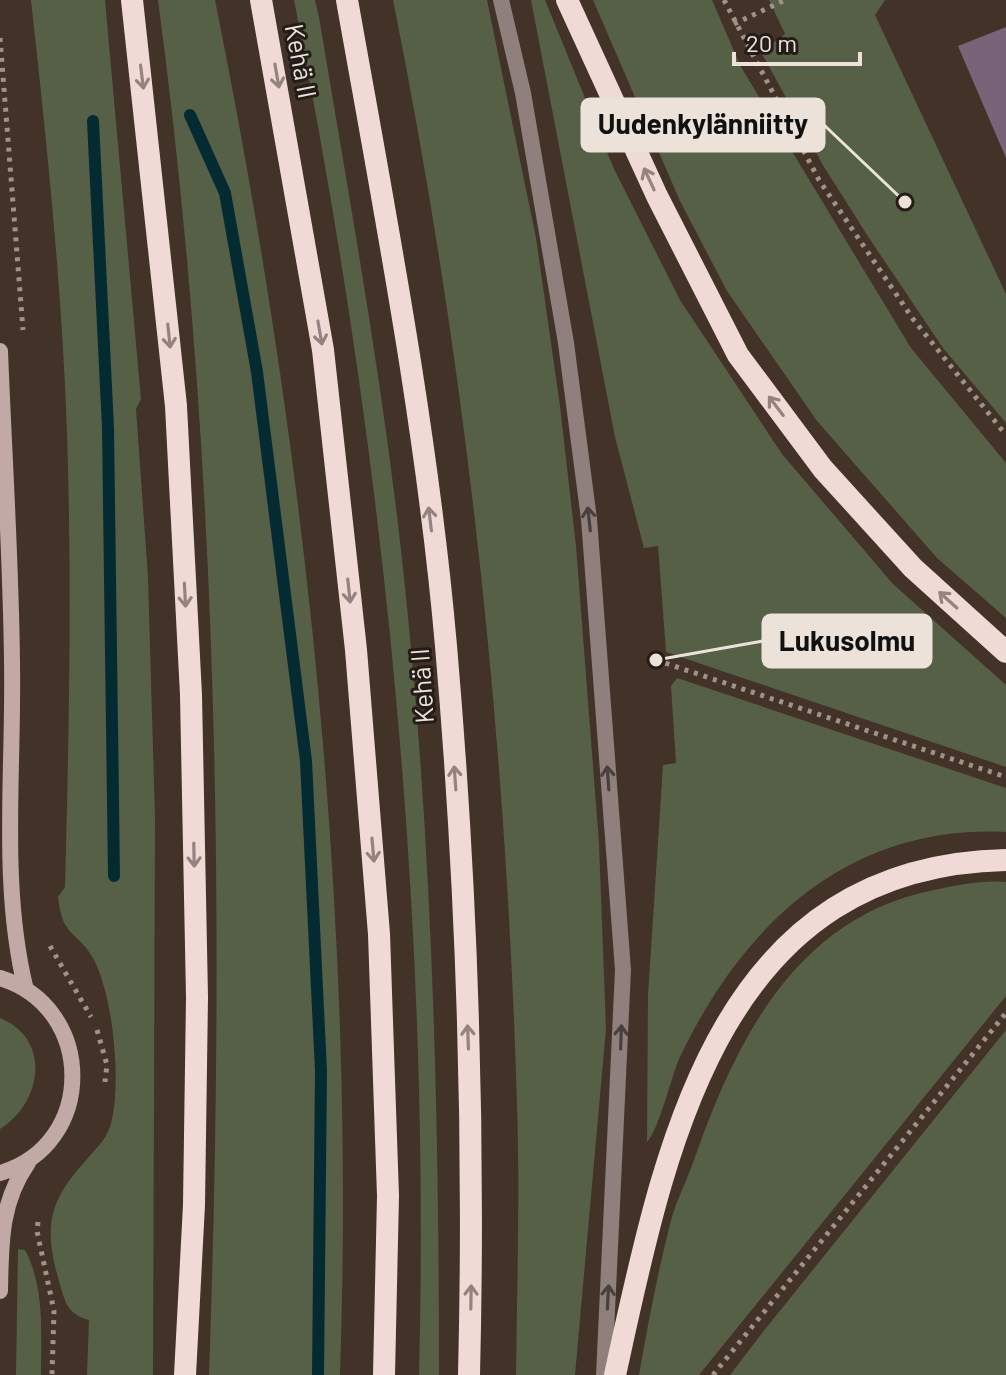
<svg xmlns="http://www.w3.org/2000/svg" width="1006" height="1375" font-family="Barlow,sans-serif">
  <style>
    .green { fill: #556046 }
    .lines { fill: none; stroke-linecap: round; stroke-linejoin: round }
    .stream { stroke: #052b32; stroke-width: 12 }
    .building { fill: #786379 }
    .path { stroke: #9f9288; stroke-width: 5; stroke-dasharray: 4 6; stroke-linecap: butt }
    .service { stroke: #8f7f7d; stroke-width: 16 }
    .secondary { stroke: #c1a9a5; stroke-width: 16 }
    .trunk { stroke: #f0dad6; stroke-width: 22 }
    .oneway { stroke: #948480 }
    .oneway2 { stroke: #493f3b }
    .labels { text-anchor: middle; dominant-baseline: central; stroke-width: 6; stroke-linejoin: round; paint-order: stroke }
    .street-label { font-size: 26px; fill: #ece2da; stroke: #231c17 }
    .leader { fill: none; stroke: #ece2da; stroke-width: 3 }
    .callout-dot { fill: #ece2da; stroke: #231c17; stroke-width: 3 }
    .callout { fill: #ece2da; stroke: #ece2da; stroke-width: 3 }
    .callout-label { font-size: 28px; text-anchor: middle; font-weight: bold; fill: #111 }
  </style>
  <rect width="100%" height="100%" fill="#423227"/>
  <!-- green -->
  <path class="green" d="M31,0H105L141,399L136,409L148,577L155,818L153,1375H87L89,1320C67,1314 65,1302 59,1281C43,1226 49,1201 87,1159C98,1146 109,1137 112,1119C121,1080 113,994 93,958C76,929 63,939 58,897L65,887C69,735 72,585 67,433C62,288 47,144 31,0Z
    M158,0H215C306,450 356,915 340,1375H209C225,917 219,455 158,0Z
    M294,0H315L319,17C349,197 382,377 402,559C432,831 439,1102 439,1375H419C431,914 384,451 294,0Z
    M393,0H487L536,238L560,406L576,546L599,843L606,1029L575,1375H516C517,1285 520,1194 517,1104C506,734 466,363 393,0Z
    M531,0H545L614,169L680,300L782,454L893,584L1006,685V767L666,652L658,546L644,548L615,437Z
    M593,0H712L741,67L911,348L1006,463V618L937,558L817,421L727,291L680,201Z
    M769,0H885L875,15L1006,294V423L943,348L869,238L824,167L761,52L785,34Z
    M677,678L1006,788V832C849,824 743,924 680,1057C671,1077 659,1130 647,1142L648,995L663,765L676,763L671,686Z
    M1006,882V996L699,1375H639C648,1323 658,1271 671,1220C677,1199 688,1178 695,1157C737,1038 797,917 934,890C957,885 982,880 1006,882Z
    M0,1018C52,1039 42,1103 0,1129Z
    M1006,1030V1375H730L762,1333Z
    M18,1249L25,1250C45,1287 41,1335 41,1375H16Z"/>
  <g class="lines">
    <!-- stream -->
    <path class="stream" d="M190,115L225,193L257,372L306,761L321,1071L318,1375
      M93,121L108,428L114,876"/>
  </g>
  <!-- building -->
  <path class="building" d="M1006,27V158L958,46Z"/>
  <g class="lines">
    <!-- path -->
    <path class="path" d="M724,0L819,180L913,319L1006,435
      M734,24L785,0
      M0,38L23,330
      M656,660L1006,777
      M50,946L91,1017
      M97,1030L107,1065L105,1082
      M38,1222L37,1231L54,1311L52,1375
      M713,1375L1006,1013"/>
    <!-- service -->
    <path class="service" d="M501,0L523,93L566,343L589,519L623,970L604,1375"/>
    <!-- secondary -->
    <path class="secondary" d="M0,351C4,455 11,559 12,663C14,770 0,887 26,990
      M0,978C96,1007 97,1145 0,1173
      M0,1291C1,1244 0,1203 28,1163"/>
    <!-- trunk -->
    <path class="trunk" d="M132,0L176,406L191,695L197,997L194,1205L185,1375
      M261,0L323,350L356,650L379,934L388,1196L384,1375
      M347,0C385,214 427,429 446,646C467,888 475,1132 469,1375
      M567,0L657,196L738,355L823,469L913,568L1006,652
      M615,1375C665,1147 717,866 1006,860"/>
  </g>
  <!-- one-way arrows -->
  <defs><path id="oneway-shaft" d="M-6 0H5M1.5-3L5.5 0L1.5 3" fill="none" stroke-width="1.6" stroke-linecap="round" stroke-linejoin="round" transform="scale(2)"/></defs>
  <g class="oneway">
    <use href="#oneway-shaft" transform="translate(277 76) rotate(80)"/>
    <use href="#oneway-shaft" transform="translate(142 77) rotate(83)"/>
    <use href="#oneway-shaft" transform="translate(649 179) rotate(-115)"/>
    <use href="#oneway-shaft" transform="translate(320 333) rotate(80)"/>
    <use href="#oneway-shaft" transform="translate(169 336) rotate(84)"/>
    <use href="#oneway-shaft" transform="translate(776 406) rotate(-127)"/>
    <use href="#oneway-shaft" transform="translate(430 519) rotate(-97)"/>
    <use href="#oneway-shaft" transform="translate(349 591) rotate(84)"/>
    <use href="#oneway-shaft" transform="translate(185 595) rotate(87)"/>
    <use href="#oneway-shaft" transform="translate(948 600) rotate(-138)"/>
    <use href="#oneway-shaft" transform="translate(455 778) rotate(-94)"/>
    <use href="#oneway-shaft" transform="translate(373 850) rotate(85)"/>
    <use href="#oneway-shaft" transform="translate(194 855) rotate(89)"/>
    <use href="#oneway-shaft" transform="translate(468 1037) rotate(-92)"/>
    <use href="#oneway-shaft" transform="translate(471 1297) rotate(-89)"/>
  </g>
  <g class="oneway2">
    <use href="#oneway-shaft" transform="translate(589 519) rotate(-96)"/>
    <use href="#oneway-shaft" transform="translate(608 778) rotate(-94)"/>
    <use href="#oneway-shaft" transform="translate(621 1037) rotate(-88)"/>
    <use href="#oneway-shaft" transform="translate(608 1297) rotate(-87)"/>
  </g>
  <g class="labels">
    <!-- street labels -->
    <g class="street-label">
      <text transform="translate(302 61) rotate(79)">Kehä II</text>
      <text transform="translate(421 686) rotate(-94)">Kehä II</text>
    </g>
  </g>
  <!-- callouts -->
  <path class="leader" d="M905 202L824 125M656 660L763 641"/>
  <g class="callout-dot">
    <circle cx="905" cy="202" r="8"/>
    <circle cx="656" cy="660" r="8"/>
  </g>
  <g class="callout">
    <rect x="582" y="99" width="242" height="52" rx="8"/>
    <rect x="763" y="615" width="168" height="52" rx="8"/>
  </g>
  <g class="callout-label">
    <text x="703" y="134">Uudenkylänniitty</text>
    <text x="847" y="651">Lukusolmu</text>
  </g>
  <!-- scale -->
  <path d="M734 52v12h126v-12" fill="none" stroke="#ece2da" stroke-width="4"/>
  <text x="746" y="52" font-size="24" fill="#ece2da" stroke="#231c17" stroke-width="6" paint-order="stroke">20 m</text>
</svg>
